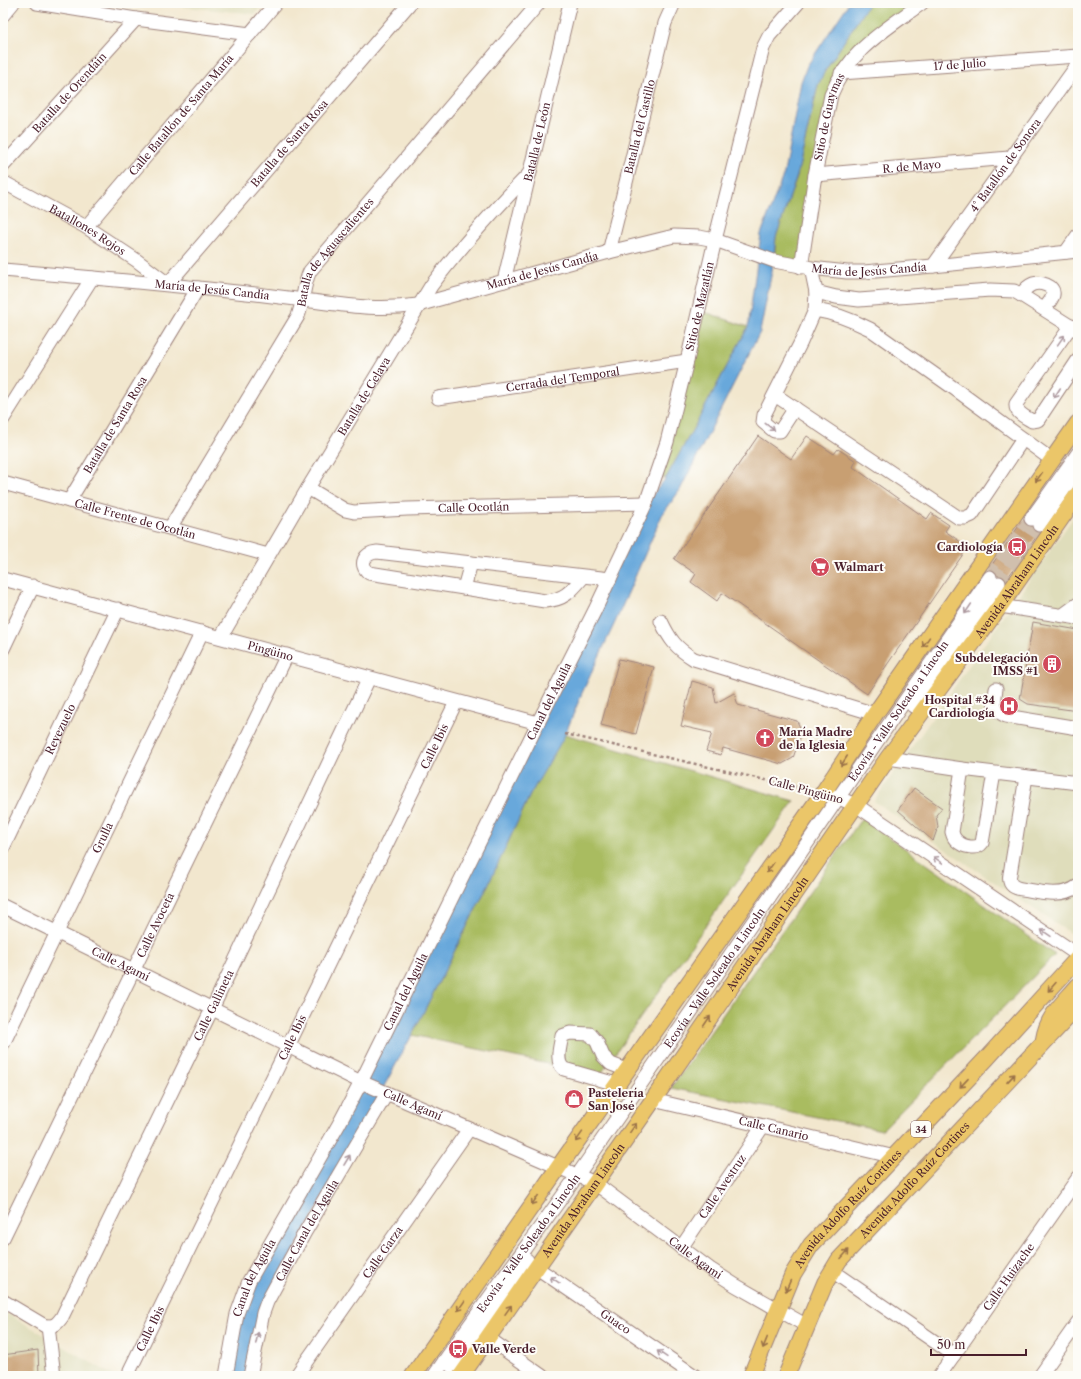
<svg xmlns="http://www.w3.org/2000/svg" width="1081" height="1379" font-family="'Libre Caslon Text',serif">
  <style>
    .built { fill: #dfddbb }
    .green { fill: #a9bc60; stroke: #7a6e46 }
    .water { fill: #68a8db; stroke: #596483 }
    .building { fill: #c89f72 }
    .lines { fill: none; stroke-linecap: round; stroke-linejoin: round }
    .minor-tunnel { stroke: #d0bfad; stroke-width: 13; stroke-dasharray: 13 6; stroke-linecap: butt }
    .minor-casing { stroke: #9e837c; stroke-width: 15 }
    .major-casing { stroke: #9e837c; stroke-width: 18 }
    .path { stroke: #9e837c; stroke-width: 2.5; stroke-dasharray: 3 3; stroke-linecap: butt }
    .minor { stroke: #fff; stroke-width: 13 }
    .major { stroke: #ebc669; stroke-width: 16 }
    .oneway { stroke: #ae9aa0 }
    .oneway2 { stroke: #9a724a }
    .labels { text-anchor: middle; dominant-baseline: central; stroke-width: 4; stroke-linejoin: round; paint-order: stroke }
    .shield { fill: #fdfcf7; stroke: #806168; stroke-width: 1 }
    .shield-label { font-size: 10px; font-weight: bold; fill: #4a1f2b }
    .street-label { font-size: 11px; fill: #4a1f2b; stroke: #fdfcf7 }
    .poi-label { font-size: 11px; font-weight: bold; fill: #4a1f2b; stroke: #fdfcf7; text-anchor: start }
  </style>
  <rect width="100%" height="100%" fill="#fdfcf7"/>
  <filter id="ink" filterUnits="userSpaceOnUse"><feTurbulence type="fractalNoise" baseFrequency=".025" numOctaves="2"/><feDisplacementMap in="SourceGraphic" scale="8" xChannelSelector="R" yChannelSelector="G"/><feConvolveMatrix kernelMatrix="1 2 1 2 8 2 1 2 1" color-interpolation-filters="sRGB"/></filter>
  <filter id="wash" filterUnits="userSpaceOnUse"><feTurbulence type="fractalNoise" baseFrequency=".012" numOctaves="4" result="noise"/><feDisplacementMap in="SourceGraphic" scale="16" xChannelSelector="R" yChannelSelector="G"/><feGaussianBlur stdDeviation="0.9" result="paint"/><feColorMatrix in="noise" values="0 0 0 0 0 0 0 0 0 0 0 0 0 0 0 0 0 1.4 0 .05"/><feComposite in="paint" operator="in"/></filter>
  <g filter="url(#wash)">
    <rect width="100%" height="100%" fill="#f2e7ce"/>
    <!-- built -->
    <path class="built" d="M146,3H264L255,14Z
      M1078,511V931L1074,936L874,801Z
      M3,1311L114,1376H3Z"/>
    <!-- green -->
    <path class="green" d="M869,3H922L878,35L836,82L801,267L774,261L776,237L797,176L818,85L825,71Z
      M699,310L748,327L697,422L666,478L656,477Z
      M565,734L794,801L600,1075L412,1035L489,883L530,795Z
      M862,818L1055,955L882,1130L671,1088Z"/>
    <!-- water -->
    <path class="water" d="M849,3H869L825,71L818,85L797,176L776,237L772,271L760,332L680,490L662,515L618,616L582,693L564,737L530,795L489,883L412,1035L272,1291L250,1376H226L237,1314L339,1124L646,503L666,478L697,422L748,327L761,234L784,173L801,82L807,66Z"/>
    <g id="blocks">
      <!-- building -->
      <path class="building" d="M758,436L791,459L807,436L834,454L838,449L856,461L853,467L927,519L931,513L949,525L945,531L968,547L867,694L722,593L717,601L691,582L696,574L674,559Z
        M1023,520L1026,525L1031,527L1035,532L1039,533L1006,580L1003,576L998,575L994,570L989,569Z
        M1033,622L1078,630V711L1028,704L1020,699Z
        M619,659L654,667L636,734L601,725Z
        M692,681L713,687L716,703L734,693L738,705L797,721L802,732L793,758L782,764L723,748L721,755L706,751L712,733L681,726Z
        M914,788L942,808L936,815L938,827L933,841L898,810Z
        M38,1350L39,1376H3V1355Z"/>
    </g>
  </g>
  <g filter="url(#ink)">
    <use href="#blocks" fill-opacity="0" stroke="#9e837c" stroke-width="1"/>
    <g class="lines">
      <!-- minor-tunnel -->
      <path class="minor-tunnel" d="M990,577L1031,519
        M999,583L1039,525"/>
      <!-- minor casing -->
      <g class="minor-casing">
        <g id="minor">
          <path d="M37,3L136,19L250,34"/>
          <path d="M3,15L13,3"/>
          <path id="s1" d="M841,73L1078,56"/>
          <path id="s2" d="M3,166L136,19"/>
          <path id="s3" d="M815,175L1009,158"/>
          <path id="s4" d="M3,182L86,227L136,260L168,284L410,3"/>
          <path id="s5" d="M86,227L276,3"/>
          <path id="s6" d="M609,252L665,23L674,3"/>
          <path d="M1066,252L1078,235"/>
          <path id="s7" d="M933,266L1078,64"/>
          <path id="s8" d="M801,267L815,175L831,95C849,50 885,30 922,3"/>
          <path id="s9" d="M3,270C87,277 172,285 256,294C272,296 288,298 304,300C345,305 376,311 418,305L609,252L674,236L699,237L715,240L774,261L811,268L847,272H864L933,266L1078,251"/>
          <path id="s10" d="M504,281L570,3"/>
          <path d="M816,292L836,297L859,300L990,290L1014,291L1021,295L1078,331"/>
          <path d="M1021,295C1024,290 1028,286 1033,284C1040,282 1055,285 1053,295C1052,300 1047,305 1044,309"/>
          <path d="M815,310C835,313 852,320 870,329L955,389L1052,460"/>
          <path d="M1071,326L1016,404C1015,413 1026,417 1032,421L1038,420L1078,360"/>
          <path d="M775,395L959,518H965L972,515L1023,439"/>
          <path id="s11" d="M438,398L687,361"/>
          <path d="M795,408L780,431H774L763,422L764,415L801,342L815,310L816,292L811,268"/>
          <path d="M3,419L92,278"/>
          <path id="s12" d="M3,483L268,555"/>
          <path id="s13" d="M308,488L345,510L354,512L407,509L646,503"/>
          <path id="s14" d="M69,501L198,288"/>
          <path d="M1031,519L1078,453"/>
          <path d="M1039,525L1078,469"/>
          <path id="s15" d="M170,528L298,316C304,301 303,285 310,271L539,3"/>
          <path d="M584,576C572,590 565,600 545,601L369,573C358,564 365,553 377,552L584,576L610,579"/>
          <path id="s16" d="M3,579L538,723"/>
          <path d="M464,588L471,563"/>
          <path d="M1000,606L1078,618"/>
          <path d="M1063,615L1078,604"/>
          <path d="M661,621C670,640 676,648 694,659L875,714"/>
          <path id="s17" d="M221,637L308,488L431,286C461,246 495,209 530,173"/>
          <path d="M3,649L33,586"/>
          <path d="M996,689C994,702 992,710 1006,716L1078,728"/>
          <path d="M913,706L999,583"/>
          <path d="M888,758L962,769"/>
          <path d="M994,773L982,843C977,850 963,847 957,841C954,839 953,836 952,832L962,769L1078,783"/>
          <path d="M1026,777L1010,874C1009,879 1009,883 1013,886C1017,889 1023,889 1028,890C1044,893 1064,897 1078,886"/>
          <path d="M831,795L856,805L1078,955"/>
          <path id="s18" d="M3,848L118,609"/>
          <path id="s19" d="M3,906L361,1082L595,1183L710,1269L735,1285L807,1326"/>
          <path id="s20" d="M3,1044L202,632"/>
          <path d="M616,1084L564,1069C555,1062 560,1047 562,1036L570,1033L590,1034L597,1042L603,1056L611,1064L627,1070"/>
          <path id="s21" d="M653,1100L895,1157"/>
          <path id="s22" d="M3,1238L287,655"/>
          <path id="s23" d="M681,1248L763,1126"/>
          <path id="s24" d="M537,1268L695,1376"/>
          <path d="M832,1271L954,1355"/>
          <path id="s25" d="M3,1301L45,1326C54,1327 57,1324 62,1317L212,1009L369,678"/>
          <path d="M48,1326L54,1376"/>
          <path d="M488,1338L542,1376"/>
          <path d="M451,1366L527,1260"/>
          <path id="s26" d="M130,1376V1370L456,702"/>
          <path id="s27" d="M226,1376L237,1314L249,1281L339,1124L361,1082L538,723L595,610L646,503L667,442L687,361L715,240L763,48L769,36L798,3"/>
          <path id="s28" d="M250,1376L263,1313L267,1302L305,1232L387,1093"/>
          <path id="s29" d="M296,1376L469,1129"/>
          <path id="s30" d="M434,1376C481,1307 531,1241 579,1173C717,975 854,776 990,577"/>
          <path id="s31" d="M939,1376L1078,1178"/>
          <path d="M1040,1376L1078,1322"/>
        </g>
      </g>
      <!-- major casing -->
      <g class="major-casing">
        <g id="major">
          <path d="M1044,1039C1048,1015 1063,1004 1078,986"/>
          <path d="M413,1376L558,1168L823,793L875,714L1078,423"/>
          <path id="s32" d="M461,1376L653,1100L888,758L1000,606L1078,494"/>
          <path id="s33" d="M751,1376L793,1274L811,1245L987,1058L1078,958"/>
          <path id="s34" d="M786,1376L825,1283L839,1260L1078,1006"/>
        </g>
      </g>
      <!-- path -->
      <path class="path" d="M565,734L809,790"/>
      <!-- minor -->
      <use href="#minor" class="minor"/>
      <!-- major -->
      <use href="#major" class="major"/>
    </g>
    <!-- one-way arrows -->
    <defs><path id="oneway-shaft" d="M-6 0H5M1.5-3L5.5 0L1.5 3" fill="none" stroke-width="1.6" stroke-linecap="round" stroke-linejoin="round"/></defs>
    <g class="oneway">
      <use href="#oneway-shaft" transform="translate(1061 340) rotate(-55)"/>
      <use href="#oneway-shaft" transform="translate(1057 393) rotate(123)"/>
      <use href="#oneway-shaft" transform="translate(770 427) rotate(37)"/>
      <use href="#oneway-shaft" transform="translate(968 609) rotate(124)"/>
      <use href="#oneway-shaft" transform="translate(938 860) rotate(-146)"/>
      <use href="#oneway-shaft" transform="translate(1046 933) rotate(-146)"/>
      <use href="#oneway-shaft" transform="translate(347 1160) rotate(-59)"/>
      <use href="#oneway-shaft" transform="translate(555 1280) rotate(-146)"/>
      <use href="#oneway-shaft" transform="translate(257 1338) rotate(-78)"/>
      <use href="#oneway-shaft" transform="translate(662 1354) rotate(-146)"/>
    </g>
    <g class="oneway2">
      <use href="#oneway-shaft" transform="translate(1039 477) rotate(125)"/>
      <use href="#oneway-shaft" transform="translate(926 642) rotate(125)"/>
      <use href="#oneway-shaft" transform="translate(844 761) rotate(123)"/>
      <use href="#oneway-shaft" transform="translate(770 868) rotate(125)"/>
      <use href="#oneway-shaft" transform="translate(1052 987) rotate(132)"/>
      <use href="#oneway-shaft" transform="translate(707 1021) rotate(-56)"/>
      <use href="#oneway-shaft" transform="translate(1011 1078) rotate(-47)"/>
      <use href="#oneway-shaft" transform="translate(964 1083) rotate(133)"/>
      <use href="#oneway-shaft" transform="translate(633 1128) rotate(-55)"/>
      <use href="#oneway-shaft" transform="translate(579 1137) rotate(125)"/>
      <use href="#oneway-shaft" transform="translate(535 1200) rotate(125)"/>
      <use href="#oneway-shaft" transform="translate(845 1254) rotate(-48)"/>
      <use href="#oneway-shaft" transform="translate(788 1286) rotate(114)"/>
      <use href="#oneway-shaft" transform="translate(461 1306) rotate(125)"/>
      <use href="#oneway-shaft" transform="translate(508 1310) rotate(-55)"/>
      <use href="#oneway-shaft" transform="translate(765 1343) rotate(112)"/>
    </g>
  </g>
  <!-- icons -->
  <defs>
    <g id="bus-disc" transform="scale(1)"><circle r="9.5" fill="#d1495b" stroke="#fdfcf7"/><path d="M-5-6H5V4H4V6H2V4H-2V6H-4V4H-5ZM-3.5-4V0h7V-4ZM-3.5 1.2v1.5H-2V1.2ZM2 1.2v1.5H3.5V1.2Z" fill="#fff"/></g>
    <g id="supermarket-disc" transform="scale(1)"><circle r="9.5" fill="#d1495b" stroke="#fdfcf7"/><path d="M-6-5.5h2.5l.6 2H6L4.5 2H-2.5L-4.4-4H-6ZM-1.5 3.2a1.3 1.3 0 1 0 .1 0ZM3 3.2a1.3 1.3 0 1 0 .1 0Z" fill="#fff"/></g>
    <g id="building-disc" transform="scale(1)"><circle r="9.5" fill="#d1495b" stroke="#fdfcf7"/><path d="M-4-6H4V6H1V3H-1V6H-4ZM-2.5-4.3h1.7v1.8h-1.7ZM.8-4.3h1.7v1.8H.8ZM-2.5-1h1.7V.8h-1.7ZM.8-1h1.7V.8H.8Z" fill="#fff"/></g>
    <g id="hospital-disc" transform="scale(1)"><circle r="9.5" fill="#d1495b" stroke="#fdfcf7"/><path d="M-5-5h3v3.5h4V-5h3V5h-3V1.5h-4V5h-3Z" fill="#fff"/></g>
    <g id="church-disc" transform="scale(1)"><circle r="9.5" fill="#d1495b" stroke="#fdfcf7"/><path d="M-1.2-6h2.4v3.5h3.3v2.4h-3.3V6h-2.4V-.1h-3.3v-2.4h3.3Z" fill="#fff"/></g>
    <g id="shop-disc" transform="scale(1)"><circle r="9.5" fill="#d1495b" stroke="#fdfcf7"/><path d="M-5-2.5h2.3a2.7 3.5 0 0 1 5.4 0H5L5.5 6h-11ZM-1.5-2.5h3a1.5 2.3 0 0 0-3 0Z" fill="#fff"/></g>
  </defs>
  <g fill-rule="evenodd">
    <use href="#bus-disc" x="1017" y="547"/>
    <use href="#supermarket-disc" x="820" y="567"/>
    <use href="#building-disc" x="1052" y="664"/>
    <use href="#hospital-disc" x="1009" y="706"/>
    <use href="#church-disc" x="765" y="738"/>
    <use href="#shop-disc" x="574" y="1099"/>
    <use href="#bus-disc" x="458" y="1349"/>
  </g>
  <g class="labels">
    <!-- shield labels -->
    <rect class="shield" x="911" y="1121" width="20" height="16" rx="3"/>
    <g class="shield-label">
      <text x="921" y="1129">34</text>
    </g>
    <!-- street labels -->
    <g class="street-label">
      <text stroke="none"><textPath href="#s1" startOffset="119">17 de Julio</textPath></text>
      <text stroke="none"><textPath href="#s2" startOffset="99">Batalla de Orendáin</textPath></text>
      <text stroke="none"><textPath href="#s5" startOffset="147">Calle Batallón de Santa María</textPath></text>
      <text stroke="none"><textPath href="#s8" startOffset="153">Sitio de Guaymas</textPath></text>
      <text stroke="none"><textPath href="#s6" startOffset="129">Batalla del Castillo</textPath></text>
      <text stroke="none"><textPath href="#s10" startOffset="143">Batalla de León</textPath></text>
      <text stroke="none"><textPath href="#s4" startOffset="380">Batalla de Santa Rosa</textPath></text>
      <text stroke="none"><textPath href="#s7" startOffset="124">4° Batallón de Sonora</textPath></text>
      <text stroke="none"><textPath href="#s3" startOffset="97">R. de Mayo</textPath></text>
      <text stroke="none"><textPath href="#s4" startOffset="97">Batallones Rojos</textPath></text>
      <text stroke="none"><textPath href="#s15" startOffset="323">Batalla de Aguascalientes</textPath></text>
      <text stroke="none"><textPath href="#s9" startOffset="882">María de Jesús Candía</textPath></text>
      <text stroke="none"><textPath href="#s9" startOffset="546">María de Jesús Candía</textPath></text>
      <text stroke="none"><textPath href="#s9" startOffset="210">María de Jesús Candía</textPath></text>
      <text stroke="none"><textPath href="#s27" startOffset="1176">Sitio de Mazatlán</textPath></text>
      <text stroke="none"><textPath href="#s11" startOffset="126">Cerrada del Temporal</textPath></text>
      <text stroke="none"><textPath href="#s17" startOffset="280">Batalla de Celaya</textPath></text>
      <text stroke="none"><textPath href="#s14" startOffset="89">Batalla de Santa Rosa</textPath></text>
      <text stroke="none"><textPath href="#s13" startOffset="172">Calle Ocotlán</textPath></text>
      <text stroke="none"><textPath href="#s12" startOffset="137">Calle Frente de Ocotlán</textPath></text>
      <text stroke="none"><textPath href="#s32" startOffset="970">Avenida Abraham Lincoln</textPath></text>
      <text stroke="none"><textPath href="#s16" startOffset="277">Pingüino</textPath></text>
      <text stroke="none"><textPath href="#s27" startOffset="751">Canal del Aguila</textPath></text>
      <text stroke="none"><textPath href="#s30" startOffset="811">Ecovía - Valle Soleado a Lincoln</textPath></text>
      <text stroke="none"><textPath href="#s18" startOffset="132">Reyezuelo</textPath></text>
      <text stroke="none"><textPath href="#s26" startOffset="700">Calle Ibis</textPath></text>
      <text transform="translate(806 790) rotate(15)">Calle Pingüino</text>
      <text stroke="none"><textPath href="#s20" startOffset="229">Grulla</textPath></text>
      <text stroke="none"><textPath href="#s22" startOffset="348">Calle Avoceta</textPath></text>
      <text stroke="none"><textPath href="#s32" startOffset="538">Avenida Abraham Lincoln</textPath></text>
      <text stroke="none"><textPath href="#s19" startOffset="131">Calle Agamí</textPath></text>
      <text stroke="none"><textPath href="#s30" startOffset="487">Ecovía - Valle Soleado a Lincoln</textPath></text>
      <text stroke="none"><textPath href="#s27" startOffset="427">Canal del Aguila</textPath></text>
      <text stroke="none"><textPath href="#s25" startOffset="416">Calle Gallineta</textPath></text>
      <text stroke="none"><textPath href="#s26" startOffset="376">Calle Ibis</textPath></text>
      <text stroke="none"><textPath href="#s19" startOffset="455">Calle Agamí</textPath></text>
      <text stroke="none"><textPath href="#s21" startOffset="124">Calle Canario</textPath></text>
      <text stroke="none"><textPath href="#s34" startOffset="238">Avenida Adolfo Ruíz Cortines</textPath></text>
      <text stroke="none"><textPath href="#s23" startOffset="74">Calle Avestruz</textPath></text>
      <text stroke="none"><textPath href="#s32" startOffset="214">Avenida Abraham Lincoln</textPath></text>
      <text stroke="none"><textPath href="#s33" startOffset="196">Avenida Adolfo Ruíz Cortínes</textPath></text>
      <text stroke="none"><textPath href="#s28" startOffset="158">Calle Canal del Águila</textPath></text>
      <text stroke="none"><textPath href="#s30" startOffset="163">Ecovía - Valle Soleado a Lincoln</textPath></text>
      <text stroke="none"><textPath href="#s29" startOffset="151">Calle Garza</textPath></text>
      <text stroke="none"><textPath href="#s19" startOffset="779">Calle Agamí</textPath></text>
      <text stroke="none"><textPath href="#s31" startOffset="121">Calle Huizache</textPath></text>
      <text stroke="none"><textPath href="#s27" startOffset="103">Canal del Aguila</textPath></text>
      <text stroke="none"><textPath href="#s24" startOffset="95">Guaco</textPath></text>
      <text stroke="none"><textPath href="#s26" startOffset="52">Calle Ibis</textPath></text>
    </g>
    <!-- poi labels -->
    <g class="poi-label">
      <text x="1003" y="547" text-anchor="end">Cardiología</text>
      <text x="834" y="567">Walmart</text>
      <text x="1038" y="658" text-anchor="end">Subdelegación<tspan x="1038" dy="13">IMSS #1</tspan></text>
      <text x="995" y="700" text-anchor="end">Hospital #34<tspan x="995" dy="13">Cardiología</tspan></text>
      <text x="779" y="732">María Madre<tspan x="779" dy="13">de la Iglesia</tspan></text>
      <text x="588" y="1093">Pastelería<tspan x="588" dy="13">San José</tspan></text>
      <text x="472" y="1349">Valle Verde</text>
    </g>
  </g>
  <!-- margin -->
  <rect width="1081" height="1379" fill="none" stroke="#fdfcf7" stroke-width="16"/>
  <!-- scale -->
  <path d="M931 1349v6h95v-6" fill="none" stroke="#4a1f2b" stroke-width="2"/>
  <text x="937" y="1349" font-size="12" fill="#4a1f2b" stroke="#fdfcf7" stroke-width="3" paint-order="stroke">50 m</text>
</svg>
